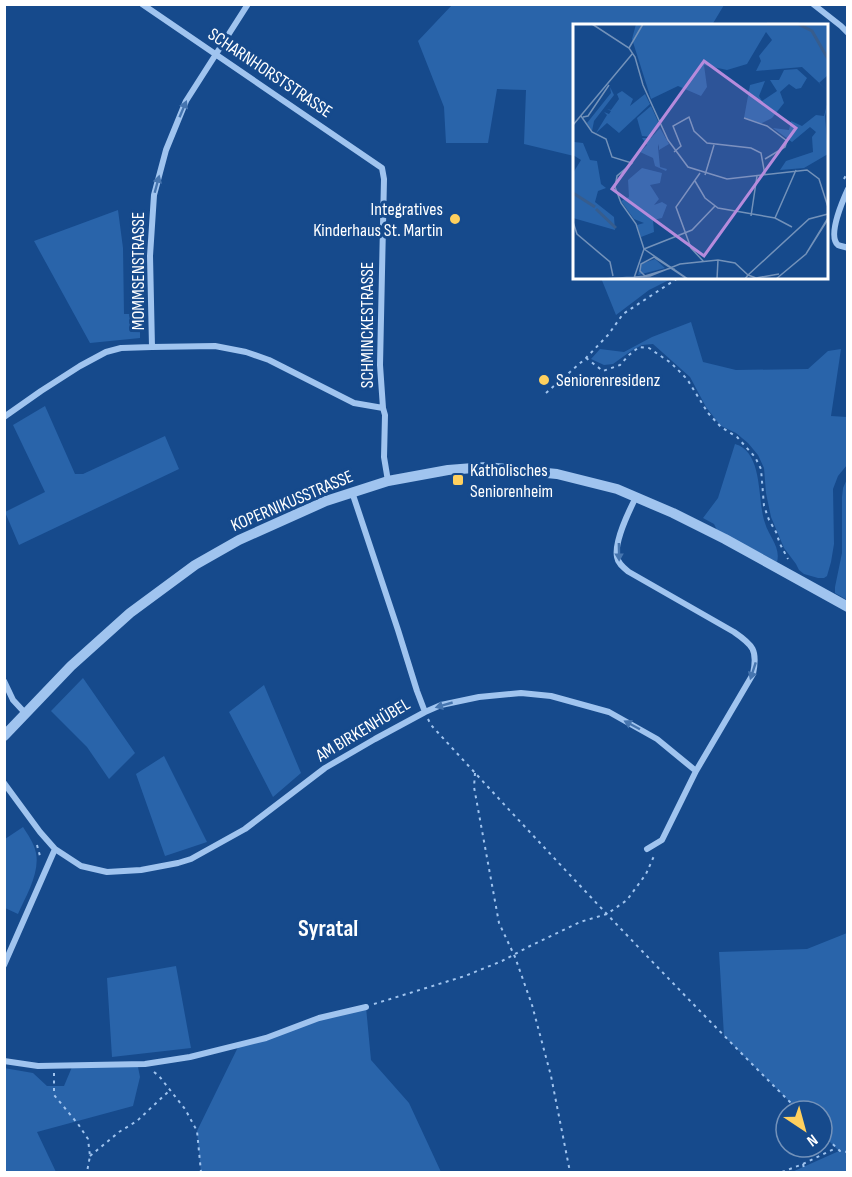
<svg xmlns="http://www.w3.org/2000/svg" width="852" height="1177" font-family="'Sofia Sans Condensed',sans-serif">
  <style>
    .green { fill: #2964aa }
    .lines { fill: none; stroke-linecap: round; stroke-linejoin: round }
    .path { stroke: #a0c4ef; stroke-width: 2; stroke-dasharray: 3 4.5; stroke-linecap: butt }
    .minor { stroke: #a0c4ef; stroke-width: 6 }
    .tertiary { stroke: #a0c4ef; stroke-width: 10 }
    .oneway { fill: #4675af }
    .poi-dot { fill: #ffd05e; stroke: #164a8c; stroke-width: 2 }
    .labels { text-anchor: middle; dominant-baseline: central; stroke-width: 6; stroke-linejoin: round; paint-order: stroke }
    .street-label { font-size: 18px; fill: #fff; stroke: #164a8c }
    .poi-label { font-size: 18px; fill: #fff; stroke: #164a8c; text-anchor: start }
    .district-label { font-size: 24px; font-weight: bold; fill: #fff; stroke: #164a8c }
    .inset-river { fill: none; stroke: #375d8e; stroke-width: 3 }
    .inset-road { fill: none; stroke: #7392ba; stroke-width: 1.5 }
    .view { fill: #b68bdc; fill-opacity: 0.15; stroke: #b68bdc; stroke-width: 3 }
    .inset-edge { fill: none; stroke: #fff; stroke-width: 3 }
  </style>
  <rect width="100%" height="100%" fill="#164a8c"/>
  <!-- green -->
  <path class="green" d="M452,5V4L724,5L712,25L574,26V156L524,144L526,90L497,89L488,143H446L444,107L418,41Z
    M118,210L123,248L124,314H140V338L90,343L34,241Z
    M601,278H673L649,290L616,315Z
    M691,322L703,362L736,370L808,369L828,351L841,349L831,416L847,417V465L838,476L833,489L834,544L831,562L827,576L824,578H818L804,574L799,570L796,564L784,548L771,517L766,493L764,468L758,455L748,443L736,433L721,426L716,420L706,407L690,377L653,344L642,345L631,351L613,364L604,365L591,359L600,349L624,352L652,337Z
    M45,406L75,474H83L165,436L179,469L19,545L5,512L45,492L13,425Z
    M735,444C764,452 757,502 765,523C769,537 781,547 777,562L717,530L714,524L703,518L718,498Z
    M847,479V600L835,593V587L842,553V497L843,488Z
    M83,678L135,753L109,779L87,747L51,711Z
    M264,685L301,773L273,797L229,712Z
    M164,756L207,842L165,856L136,774Z
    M23,827C28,835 34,843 36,853C40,873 26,896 18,914L5,908V839Z
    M847,933V1172H792L839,1151L822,1134V1111H799L724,1036L719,952L807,949Z
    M176,966L191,1048L112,1057L107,978Z
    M366,1007L371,1060L409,1103L441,1172H201L197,1131L239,1045L319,1018Z
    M72,1067H138L140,1077L133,1106L37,1132L56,1172H5L4,1068L33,1073L47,1086H64Z"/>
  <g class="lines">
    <!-- path -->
    <path class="path" d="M844,179L848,171
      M586,358L603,371L620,365L629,355L639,347L649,348L671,363L687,379L708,413L721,427L737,437L755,457L761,469L764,506L769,520L776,532L780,544L788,559
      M546,393L586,358L608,335L623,314L678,278
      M428,719L431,725C551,856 673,986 799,1111
      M475,773L474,787L499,923L515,957L532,1005L551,1076L570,1172
      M37,845L40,856
      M374,1004L465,976L502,961L530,946L580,922L607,914L627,900L646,874L654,856
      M154,1072L159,1076L185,1109L197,1131L201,1172
      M54,1073V1095L78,1124L88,1139L90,1156L87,1172
      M822,1134L840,1151L848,1152
      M90,1156L119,1132L137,1121L170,1090
      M803,1164L805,1172
      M782,1172L803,1164L836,1148"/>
    <!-- minor -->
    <path class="minor" d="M142,4L382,168L384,179L380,365L383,408L385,415L384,457L388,481
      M813,4L841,26L848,33
      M848,189C843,200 827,236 838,245C840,246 846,247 848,248
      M152,347L150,256L154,195L166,150L186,101L248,4
      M4,417L41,391L80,366L106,352L121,348L152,347L215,346L246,352L269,360L354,403L383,408
      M352,492L398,630L417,691L425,712
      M4,681L13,700L26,714
      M4,783L40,832L55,849L81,866L107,872L141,870L178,863L191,859L245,829L325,768L375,739L425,712L441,705L479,697L521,693L551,696L609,712L657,739L696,771L753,674C758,650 753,645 734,632L629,572C624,568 618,564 617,557C614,541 629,511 636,497
      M647,849L662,840L696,771
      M4,965L55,849
      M4,1061L38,1066L145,1064L190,1057L266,1038L319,1018L366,1007"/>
    <!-- tertiary -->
    <path class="tertiary" d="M4,736L71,666L130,613L195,565L239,540L326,501L388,481L448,470L486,467L557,474L617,489L673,513L725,539L848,607"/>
  </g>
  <!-- one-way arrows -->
  <defs><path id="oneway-solid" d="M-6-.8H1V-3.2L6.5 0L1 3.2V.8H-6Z" transform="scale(1.5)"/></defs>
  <g class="oneway">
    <use href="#oneway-solid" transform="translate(183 109) rotate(-67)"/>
    <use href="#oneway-solid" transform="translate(157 184) rotate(-75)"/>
    <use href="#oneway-solid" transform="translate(619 552) rotate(89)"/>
    <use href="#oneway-solid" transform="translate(753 671) rotate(108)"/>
    <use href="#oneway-solid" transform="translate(444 705) rotate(164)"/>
    <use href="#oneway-solid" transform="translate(632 725) rotate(-152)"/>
  </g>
  <!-- markers -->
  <g class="poi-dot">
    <circle cx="455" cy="219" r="6"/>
    <circle cx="544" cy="380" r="6"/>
    <rect x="452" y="474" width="12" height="12" rx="3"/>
  </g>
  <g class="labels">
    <!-- street labels -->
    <g class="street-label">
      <text transform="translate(270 73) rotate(34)">SCHARNHORSTSTRASSE</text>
      <text transform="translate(138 271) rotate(-90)">MOMMSENSTRASSE</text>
      <text transform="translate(367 325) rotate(-90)">SCHMINCKESTRASSE</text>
      <text transform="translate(292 501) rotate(-23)">KOPERNIKUSSTRASSE</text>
      <text transform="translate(363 730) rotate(-31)">AM BIRKENHÜBEL</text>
    </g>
    <!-- poi labels -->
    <g class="poi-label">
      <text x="443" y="209" text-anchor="end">Integratives<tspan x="443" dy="21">Kinderhaus St. Martin</tspan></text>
      <text x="556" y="380">Seniorenresidenz</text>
      <text x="470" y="470">Katholisches<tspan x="470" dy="21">Seniorenheim</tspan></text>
    </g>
    <!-- district labels -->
    <g class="district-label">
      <text x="328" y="928">Syratal</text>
    </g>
  </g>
  <!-- overview -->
  <g transform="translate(573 24)">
    <rect width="255" height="255" fill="#164a8c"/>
    <path d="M63,0H255V51L246,59L255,67L229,43L183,47L188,37L186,32L199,16L193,8L174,40L154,46L131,41L134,63L128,72L105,62L78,75L59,15ZM224,45L234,54L228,64L223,65L216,60L207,68L211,79L199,94L187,100L171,94L177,61L192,57L186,72L189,77L204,67L197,56H206L211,46ZM37,63L41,71L21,97L19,107L14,99L38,69ZM49,67L60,75L57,82L72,70L77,80L46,109L34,99L23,109L34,91L31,88L36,90L38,87L34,85L38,86L46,75L44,70ZM255,77L252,92L255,130L231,144L207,146L213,137L240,128L239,113L243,108L237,103L219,118L200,104L216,106L218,97L229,102L243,91L251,92ZM78,82L87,102L78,113L69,112L64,94ZM87,104L96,120L86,126V120L85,123L87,143L94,145L93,147L82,142L80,134L67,128L74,121L69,114H78ZM1,118L10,119L17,136L24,137L28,160L33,164L25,167L22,178L41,193L42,206L0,194V149L8,136L0,131ZM69,144L89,149L87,159L77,161L86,175L81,181L89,178L94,181L89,194L80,196L81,208L68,213L64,201L71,199L61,195L48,177L56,173L55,156ZM69,235L68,240L82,235L92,244L65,251Z" fill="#2964aa"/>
    <path class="inset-river" d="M194,0H225L239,7L255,35M0,169L22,183M23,185L43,204"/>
    <path class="inset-road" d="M19,0L56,24L62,33L70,61L95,116L115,143L154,155L234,146L246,155L255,183M56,24L70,0M8,92L19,108L33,115L39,133L59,139L44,152L42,163L48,179L63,200L71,225M10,93L15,92L36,61M171,94L194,102L214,117L212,123L192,135M0,101L60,29M101,128L108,122L100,102L116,93L121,107L134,119L178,124L188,129L192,151M127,149L103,183L118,224L131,238M132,151L141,121M122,157L132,174L145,184L202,194L219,203M178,192L184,152M202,194L223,146M0,198L4,210L37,238L40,252M71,225L119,206L142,182M71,225L115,255M61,254L71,225M30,255L77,252L107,240L145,236L162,239L175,251L236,195L255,190M114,255L99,245L98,244L84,235L81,233L68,240L67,247L72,252L98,244L100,245H101L102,246L115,255M144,255L145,236M172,255L175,251L183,254L206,250M203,255L233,230L255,195M203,255L233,230L255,194"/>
    <path class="view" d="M131,37L223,104L131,232L39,165Z"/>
    <rect width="255" height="255" class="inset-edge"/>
  </g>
  <!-- border -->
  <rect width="852" height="1177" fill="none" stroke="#ffffff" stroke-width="12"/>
  <!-- north arrow -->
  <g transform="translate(804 1129) rotate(144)"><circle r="28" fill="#164a8c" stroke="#7392ba" stroke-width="1.5"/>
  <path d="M0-4.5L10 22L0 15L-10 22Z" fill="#ffd05e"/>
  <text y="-9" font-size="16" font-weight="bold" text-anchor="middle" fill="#ffffff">N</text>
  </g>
</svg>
